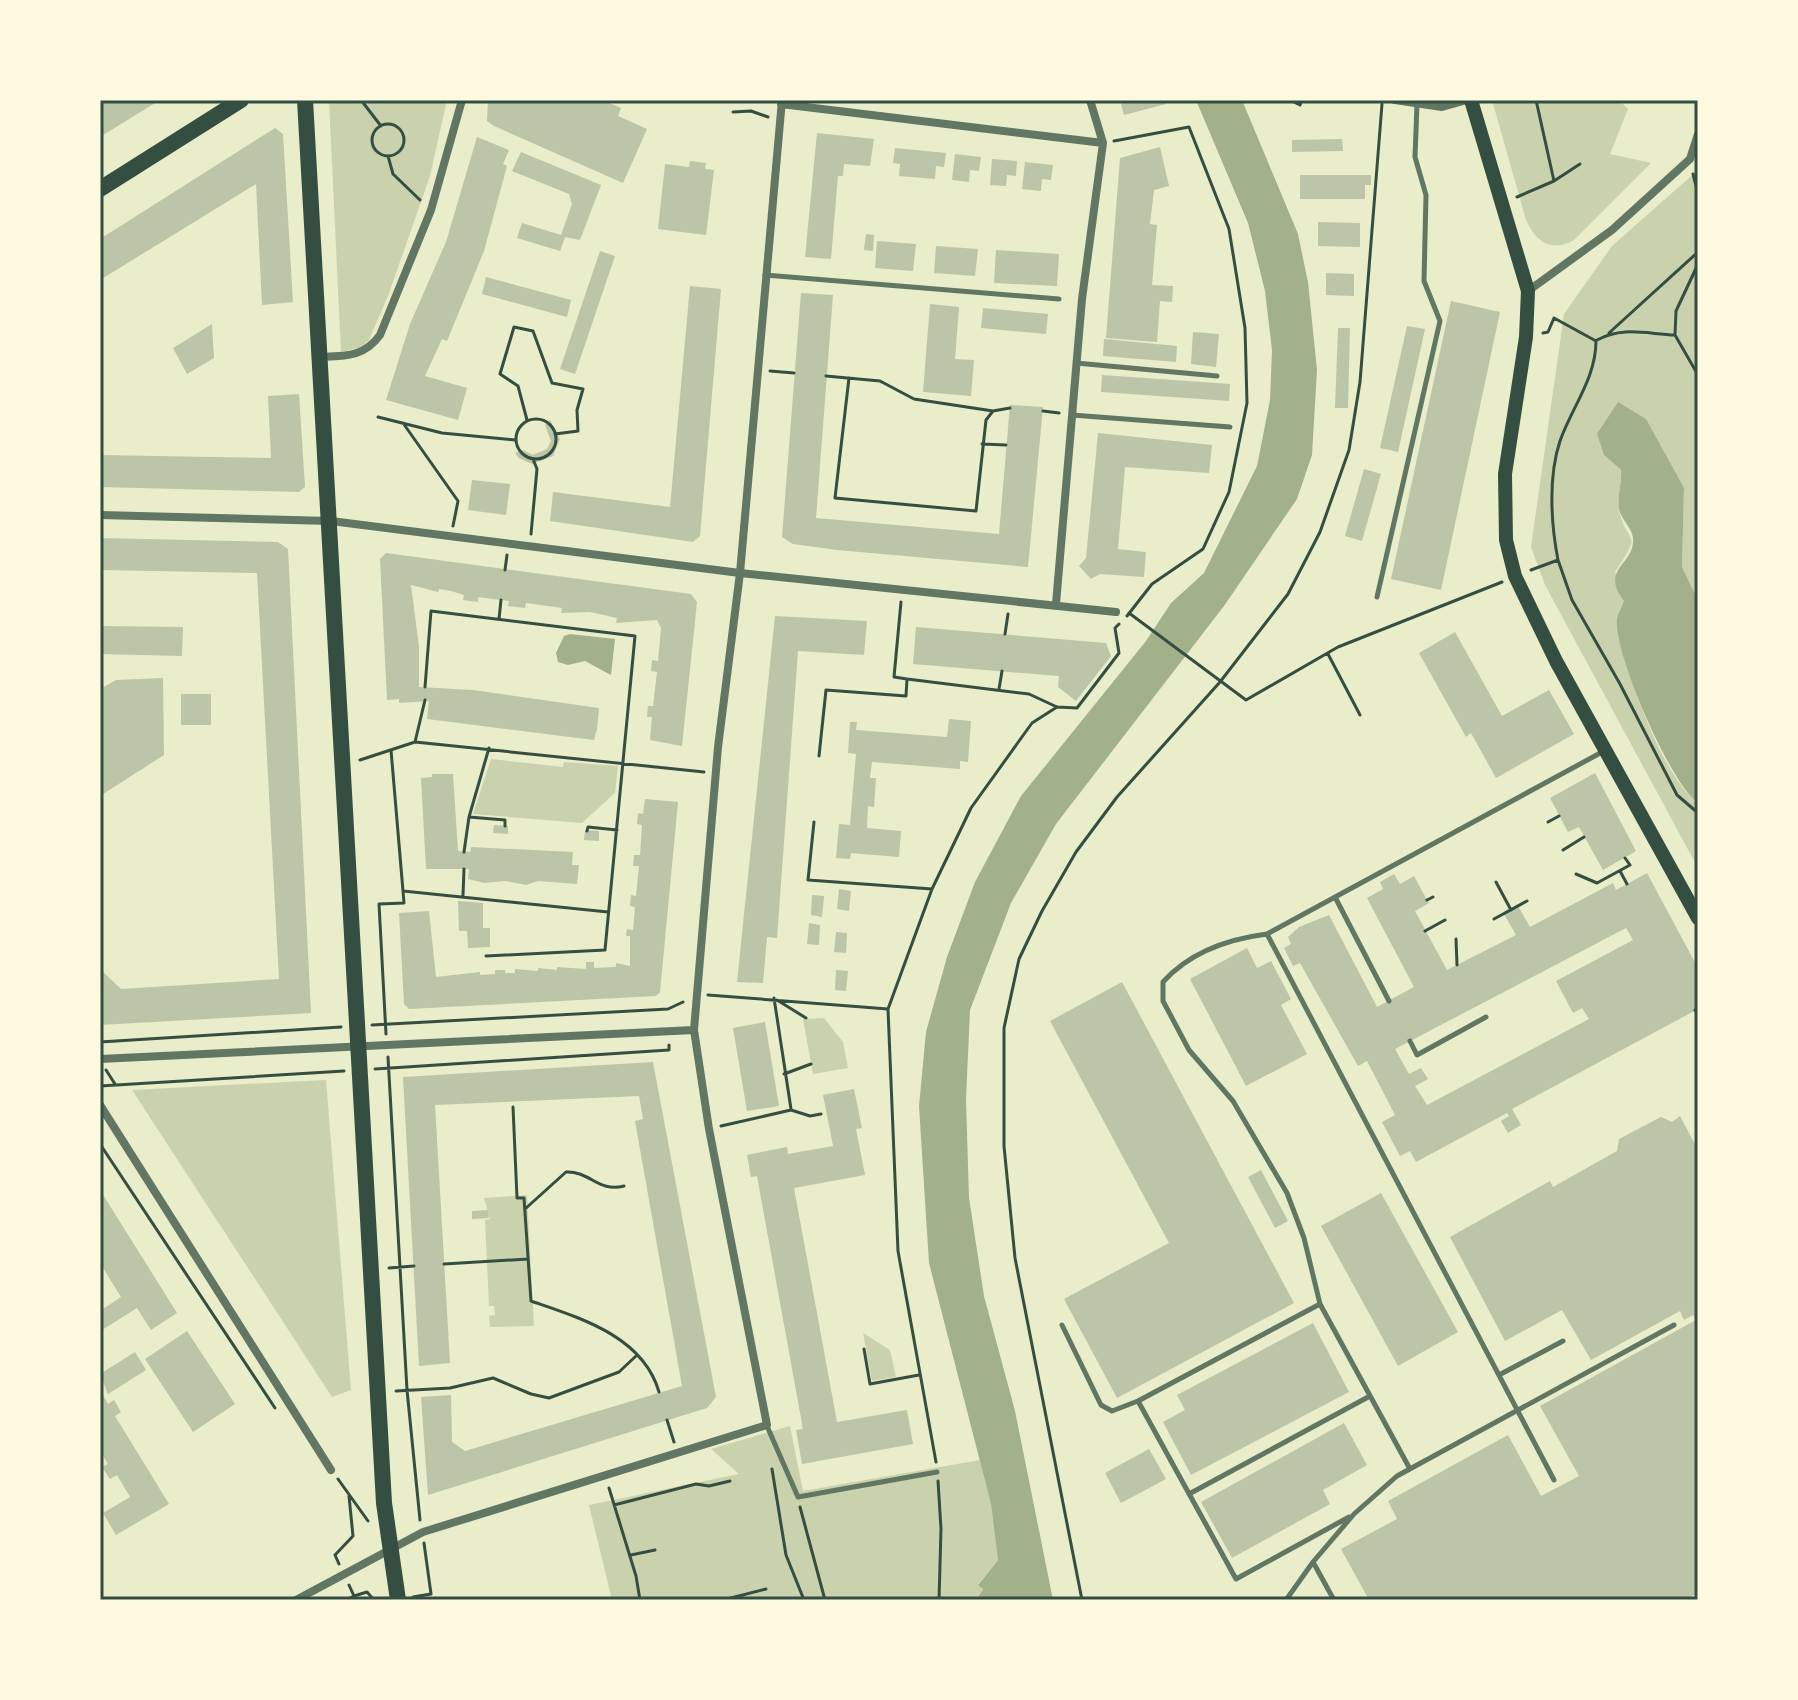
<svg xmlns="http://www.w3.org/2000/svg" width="1798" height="1700" font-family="'Fira Sans Condensed',sans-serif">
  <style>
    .green { fill: #cad2ad }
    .water { fill: #a3b18a }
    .building { fill: #bcc5a7; fill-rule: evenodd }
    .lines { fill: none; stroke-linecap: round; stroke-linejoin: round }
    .path { stroke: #344e41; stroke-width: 3 }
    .service { stroke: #617663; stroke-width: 5 }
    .minor { stroke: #617663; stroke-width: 8 }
    .secondary { stroke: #344e41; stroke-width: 14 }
    .primary { stroke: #344e41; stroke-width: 16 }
    .neatline { fill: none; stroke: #344e41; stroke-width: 3 }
  </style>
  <rect width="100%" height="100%" fill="#e9edc9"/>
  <!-- green -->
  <path class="green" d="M329,100H447L430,176L388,296L369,340L361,347L341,352Z
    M1492,100H1619L1628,109L1610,154L1651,163L1574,240C1551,253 1536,242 1526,220Z
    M1698,170V600L1682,567L1684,488L1604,455L1621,470C1622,483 1617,497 1619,509C1626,547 1645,528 1615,572C1618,580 1624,593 1624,602C1624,610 1617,616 1618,625C1625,670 1662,777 1698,803V868L1545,585L1531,547L1564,314L1612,246Z
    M491,759L563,767L564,762L618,766L615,793L582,823L473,814Z
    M824,1018L843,1042L848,1068L813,1074L803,1019Z
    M326,1080L351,1390L332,1397L132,1090Z
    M527,1195L534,1326L490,1327L489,1316L495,1315L494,1306H489L485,1220L490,1219L484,1198Z
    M863,1333L890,1350L896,1377L872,1381Z
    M790,1426L803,1491L980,1460L991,1504L998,1560L978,1584L983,1588L976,1600H612L589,1505L739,1474L711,1449Z"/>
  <!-- water -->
  <path class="water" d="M1196,100H1242L1298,234L1308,282L1317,370L1312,455L1297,499L1224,606L1056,824L1011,903L970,1010L966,1099L969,1198L984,1296L1015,1411L1053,1600H976L983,1589L978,1585L998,1560L991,1504L929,1263L919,1106L926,1032L947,957L975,882L1021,796L1146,641L1171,603L1204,573L1257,466L1270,400L1272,350L1265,291L1248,223Z
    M1618,402L1646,419L1684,488L1682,567L1698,600V803C1671,785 1613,652 1617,619C1618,613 1622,607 1624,601C1599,568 1635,565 1633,538C1632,528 1621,519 1619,509C1617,497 1622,483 1621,470L1604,455L1597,434Z
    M570,634L615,639L611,675L585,661L568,665L558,662L556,653L564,636Z"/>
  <!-- building -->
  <path class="building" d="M100,100H160L100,137Z
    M488,100H602L621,108L618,116L647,129L623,183L494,126L487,121Z
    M1120,100H1165L1166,104L1124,115Z
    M275,128L283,134L293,302L262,305L256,184L100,280V239Z
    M817,133L874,139L870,166L844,164L843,176H838L831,259L805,257Z
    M477,137L509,150L503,164L507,166L484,251L447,341L442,339L425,376L467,388L458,420L386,400L410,324L446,242Z
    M1342,139L1343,151L1292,152V140Z
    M1160,147L1169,186L1154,190L1150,224L1157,225L1152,285L1173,286L1172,302L1160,301L1157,342L1106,338L1120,158Z
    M895,148L946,153L944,167L936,166L935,179L899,176L900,164L893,163Z
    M521,152L601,185L580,240L565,237L560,251L517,238L522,223L561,235L572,204L569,194L512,171Z
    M955,154L981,157L979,171L970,170L969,182L952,180Z
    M992,159L1017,161L1016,176L1007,175L1006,186L990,185Z
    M690,161L706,163L705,169L714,170L706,235L658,229L665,164L689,167Z
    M1025,162L1053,165L1051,180L1042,179L1041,191L1022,189Z
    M1300,175H1371V185H1365V199H1300Z
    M1318,222L1360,223V247L1318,246Z
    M866,234L874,235L873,251L864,250Z
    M877,241L916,244L913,271L875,268Z
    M936,246L978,249L975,276L934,273Z
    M996,250L1059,254L1057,286L994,283Z
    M600,251L615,256L575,374L560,369Z
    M1326,273L1354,274V296L1326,295Z
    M486,277L571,300L567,317L482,294Z
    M690,286L721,289L700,536L693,542L550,521L553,492L670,507Z
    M801,293L833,295L816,518L999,534L1010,405L1043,407L1028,567L837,550L793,544L782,537Z
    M1451,301L1500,312L1441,590L1391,579Z
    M930,304L959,307L955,359L974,360L971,396L923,392Z
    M983,308L1048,314L1046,334L981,328Z
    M212,324L214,358L187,374L173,348Z
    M1407,326L1425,329L1398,452L1380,448Z
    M1338,328H1350L1348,408H1335Z
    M1193,332L1219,334L1216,367L1191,364Z
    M1104,339L1177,346L1176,362L1103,356Z
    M1102,375L1230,384L1229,401L1101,392Z
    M299,394L305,487L299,492L100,487V455L271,458L268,396Z
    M550,420L560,439L553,456L532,464L519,458L515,453L523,450L533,455L547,449L551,441L545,425Z
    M1098,433L1212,445L1209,473L1125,467L1118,549L1146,552L1144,577L1100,574L1091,579L1079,566L1086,558Z
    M1364,469L1381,474L1362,541L1345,536Z
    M472,480L510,484L506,515L468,510Z
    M100,538L278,542L288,549L311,1013L100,1025V969L121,989L279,979L257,573L100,570Z
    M386,553L691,594L697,602L682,746L650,740L652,717H647L648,706H653L657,672L651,671L652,660L658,661L661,628L657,620L616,623L617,618L590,612L561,613L562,608L526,603L525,608L508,606L509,601L478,597V602L463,600L464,595L451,591L439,589L438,592L411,585L419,647V687L473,690L599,708L597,729L594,740L427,719L429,701L399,703V699L387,700L380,559Z
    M775,616L867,621L864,655L798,651L777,938L767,937L763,983L737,982Z
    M100,626L183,627L182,656L100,654Z
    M916,627L1106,643L1111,656L1076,701L1058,687L1059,676L913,664Z
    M1455,632L1502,716L1549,690L1574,734L1496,778L1471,733L1466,737L1419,653Z
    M163,678L164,755L100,796V689L116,680Z
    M181,694H211V725H181Z
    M949,719L971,721L968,762L960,761V769L872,762L870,778H876L874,807L868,806L867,828L901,831L899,857L851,853L850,859L836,858L839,824L850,825L856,754L848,753L850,722H857L856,730L947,737Z
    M1595,773L1636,851L1603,870L1579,827L1568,832L1550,798Z
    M432,774H453L458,851L470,852L471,847L573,852L572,865H579L577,884L538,881L526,885L506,881L484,883L468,879L469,869H426L421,778L432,777Z
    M645,799L678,802L660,992L656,996L409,1009L404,1004L399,913L429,911L436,977L480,972V975L495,974V970H505V973H515V969L538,971V968L557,970V967L586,969V962H594V968L616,967V963L630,966V936H626L627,929L633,930L635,907L630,906L631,895L636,896L639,866H633L634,855H640L642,825L637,824L638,813L643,814Z
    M494,825L508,826V834L493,833Z
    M585,830L599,831V841L584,840Z
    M1647,873L1698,968V1009L1512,1109L1521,1125L1508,1133L1501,1121L1509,1116L1507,1113L1416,1162L1410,1151L1400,1156L1382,1122L1395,1115L1367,1061L1358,1066L1300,963L1293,966L1284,948L1291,944L1288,937L1299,927L1329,915L1377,1007L1414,987L1367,898L1383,889L1380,882L1394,874L1400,884L1414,876L1427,900L1429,903L1415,911L1447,970L1516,935L1504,914L1518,906L1530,927L1613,883L1616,890ZM1626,928L1633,940L1556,981L1573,1013L1582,1008L1589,1019L1427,1105L1415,1086L1428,1079L1421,1068L1409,1074L1395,1049Z
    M839,889L851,891L849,911L837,909Z
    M812,895L824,896L822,917L811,915Z
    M458,901L483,903V928H490V947L468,948L467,931H459Z
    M809,923L820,925L819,945L807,944Z
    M836,932L847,933L846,953L834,952Z
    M1247,948L1257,968L1271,961L1291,999L1281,1005L1307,1054L1246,1086L1190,979Z
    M836,970L848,971L846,991L835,990Z
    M1122,982L1294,1303L1117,1398L1064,1299L1169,1243L1050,1021Z
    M765,1022L779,1106L747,1111L733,1028Z
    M653,1062L716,1397L707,1408L428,1495L421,1397L451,1395L452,1442L465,1451L682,1386L635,1121L643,1119L639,1096L435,1105L450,1363L419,1366L403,1077Z
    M854,1089L862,1128L856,1129L865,1175L794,1188L837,1422L907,1410L913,1444L802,1464L796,1430L803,1429L757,1176L751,1177L747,1155L787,1147L788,1154L833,1146L823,1095Z
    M1680,1116L1698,1150V1593L1684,1600H1369L1341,1549L1397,1519L1388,1501L1508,1435L1541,1496L1579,1476L1540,1406L1696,1320L1693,1315L1684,1320L1680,1311L1591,1360L1562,1310L1505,1341L1450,1237L1550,1181L1553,1187L1617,1151L1619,1139L1661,1117L1672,1122Z
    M1261,1170L1288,1221L1275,1228L1248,1177Z
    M100,1190L177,1313L151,1330L137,1308L102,1330L100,1327V1311L121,1297L100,1263Z
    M1381,1193L1458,1332L1398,1366L1321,1226Z
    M488,1210L489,1218L472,1219V1211Z
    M1313,1323L1349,1392L1191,1475L1163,1422L1185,1410L1177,1395Z
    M187,1331L235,1404L193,1432L145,1359Z
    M135,1352L146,1370L108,1394L100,1374Z
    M100,1390L108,1404L114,1400L121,1412L115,1416L169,1504L116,1535L103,1513L130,1497L117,1475L110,1479L102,1467L108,1464L100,1451Z
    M1344,1423L1367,1465L1323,1490L1330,1504L1232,1558L1201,1502Z
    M1149,1449L1166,1479L1121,1503L1105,1473Z"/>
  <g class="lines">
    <!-- path -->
    <path class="path" d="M361,100L381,126
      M1290,100L1300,105L1302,100
      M1536,100L1554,181
      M733,112L751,111L768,117
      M372 140a16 16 0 1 1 32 0a16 16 0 1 1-32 0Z
      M1114,141L1189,127L1229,229L1245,328L1247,403L1229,492L1203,549L1152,584L1127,616
      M388,156L393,174L420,200
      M1693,174L1698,194
      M1517,197L1554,181L1580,164
      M1543,333L1548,332L1554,318L1596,341
      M1609,333L1698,252
      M1675,335L1698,375
      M1597,340C1623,326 1647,334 1675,335L1676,311L1698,264
      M770,371L794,373
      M826,376L880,381L914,399L993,411
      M849,378L835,498L976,511L986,420L993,411L1010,408
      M1043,411L1059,413
      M378,417L442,433L515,440
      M516 439a20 20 0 1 1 40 0a20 20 0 1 1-40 0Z
      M527,420L518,386L500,374L514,327L533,331L552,383L583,389L577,410L578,431L555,434
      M403,423L458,501L453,526
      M982,444L1006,445
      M531,534L537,469L533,459
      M1558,560L1572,600L1620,684L1677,795L1698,813
      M505,570L507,555
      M1531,570L1558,560C1551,524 1548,477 1560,441C1572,407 1596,378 1596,341
      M1129,613L1246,700L1338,647L1502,582
      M499,619L501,600
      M1005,634L1008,614
      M1328,654L1360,715
      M907,679L1029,694L1057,707L1077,708L1119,653L1115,628L1119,624
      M425,687L431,611L635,636L605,950L486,956
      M999,689L1002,671
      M415,742L425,700
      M391,750L403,891L608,912
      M819,756L826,690L906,696L907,679L894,677L901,602
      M360,760L415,742L704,772
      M469,817L505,820V826
      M814,822L808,880L932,889
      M1548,822L1559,816
      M587,831L588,827L617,830
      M1563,850L1584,837
      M464,852L469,817L489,748
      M1620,871L1627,884
      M1576,874L1597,883L1630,865L1625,858
      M1496,882L1511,910
      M463,895L464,869
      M1427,900L1433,897
      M1494,919L1527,901
      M1425,931L1445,920
      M1456,939L1457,965
      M708,995L888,1009
      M774,998L791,1109
      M777,1000L806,1018
      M1695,1010L1698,1015
      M372,1025L668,1009L683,1002
      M386,1034L379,904L404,903L403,891
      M100,1042L341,1027
      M388,1057L407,1390L420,1520
      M375,1069L669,1050V1045
      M106,1070L115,1084
      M784,1074L811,1064
      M100,1086L344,1071
      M513,1107L517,1198H524L531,1301C580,1318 643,1336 659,1392
      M721,1126L791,1110L810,1116L821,1114
      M100,1144L275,1408
      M525,1209L566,1172C590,1171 599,1193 624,1186
      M444,1264L528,1259
      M389,1268L414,1266
      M864,1349L870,1384L919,1375
      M396,1391L450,1388L493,1378L531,1394L549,1398L619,1372L636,1356
      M667,1420L674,1442
      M936,1462L898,1251L888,1009L932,889L971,808L1032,723L1057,707
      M772,1469L786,1555L804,1600
      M338,1479L368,1521
      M938,1481L941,1529L939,1600
      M609,1488L636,1576L640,1600
      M614,1505L696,1484L709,1486L730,1481
      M800,1507L825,1600
      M631,1555L655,1550
      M339,1564L335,1555L353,1536L349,1496
      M354,1596L367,1592L374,1600
      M413,1597L431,1594L424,1543
      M346,1600L354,1596L349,1585
      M723,1600L766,1589
      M1082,1600L1015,1258L1004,1146V1028L1019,959L1042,911L1076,852L1117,797L1220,682L1288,594L1320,532L1349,450L1360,382L1382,104"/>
    <!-- service -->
    <path class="service" d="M765,275L1059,299
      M1076,363L1217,376
      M1072,415L1230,427
      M1377,597L1440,321L1424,281L1426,195L1415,157L1417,104
      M1335,897L1389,1001
      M1267,934L1554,1480
      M1410,1041L1417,1055L1486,1017
      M1062,1325L1101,1405L1112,1411L1138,1401L1320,1304
      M1499,1375L1563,1341
      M1138,1401L1236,1579L1349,1517
      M767,1426L798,1497L937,1472
      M1410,1469L1320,1304L1304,1238L1287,1193L1233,1101L1189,1050L1163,1001V982C1189,953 1228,939 1267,934L1604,751
      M1189,1494L1370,1396
      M1313,1562L1334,1600
      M1286,1600L1313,1562L1354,1514L1397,1476L1674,1325"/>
    <!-- minor -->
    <path class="minor" d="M1395,100L1442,107L1467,100
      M781,104L1103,143
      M1528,291L1612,230L1690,159L1698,134
      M320,357C346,356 364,357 380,335L431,210L462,100
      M100,515L331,521L740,573L1116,612
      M1056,604L1082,299L1103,143L1090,100
      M100,1059L694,1030
      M100,1105L331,1470
      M296,1600L423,1532L767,1425L709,1129L694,1030L718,747L740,573L782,100"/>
    <!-- secondary -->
    <path class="secondary" d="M1471,100L1528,291L1526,337L1505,474L1506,540L1515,576L1556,661L1698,918"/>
    <!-- primary -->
    <path class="primary" d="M305,100L384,1503L398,1600
      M100,189L241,100"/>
  </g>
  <!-- border -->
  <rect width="1798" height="1700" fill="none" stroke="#fefae0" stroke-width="204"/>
  <rect x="102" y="102" width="1594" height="1496" class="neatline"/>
</svg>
